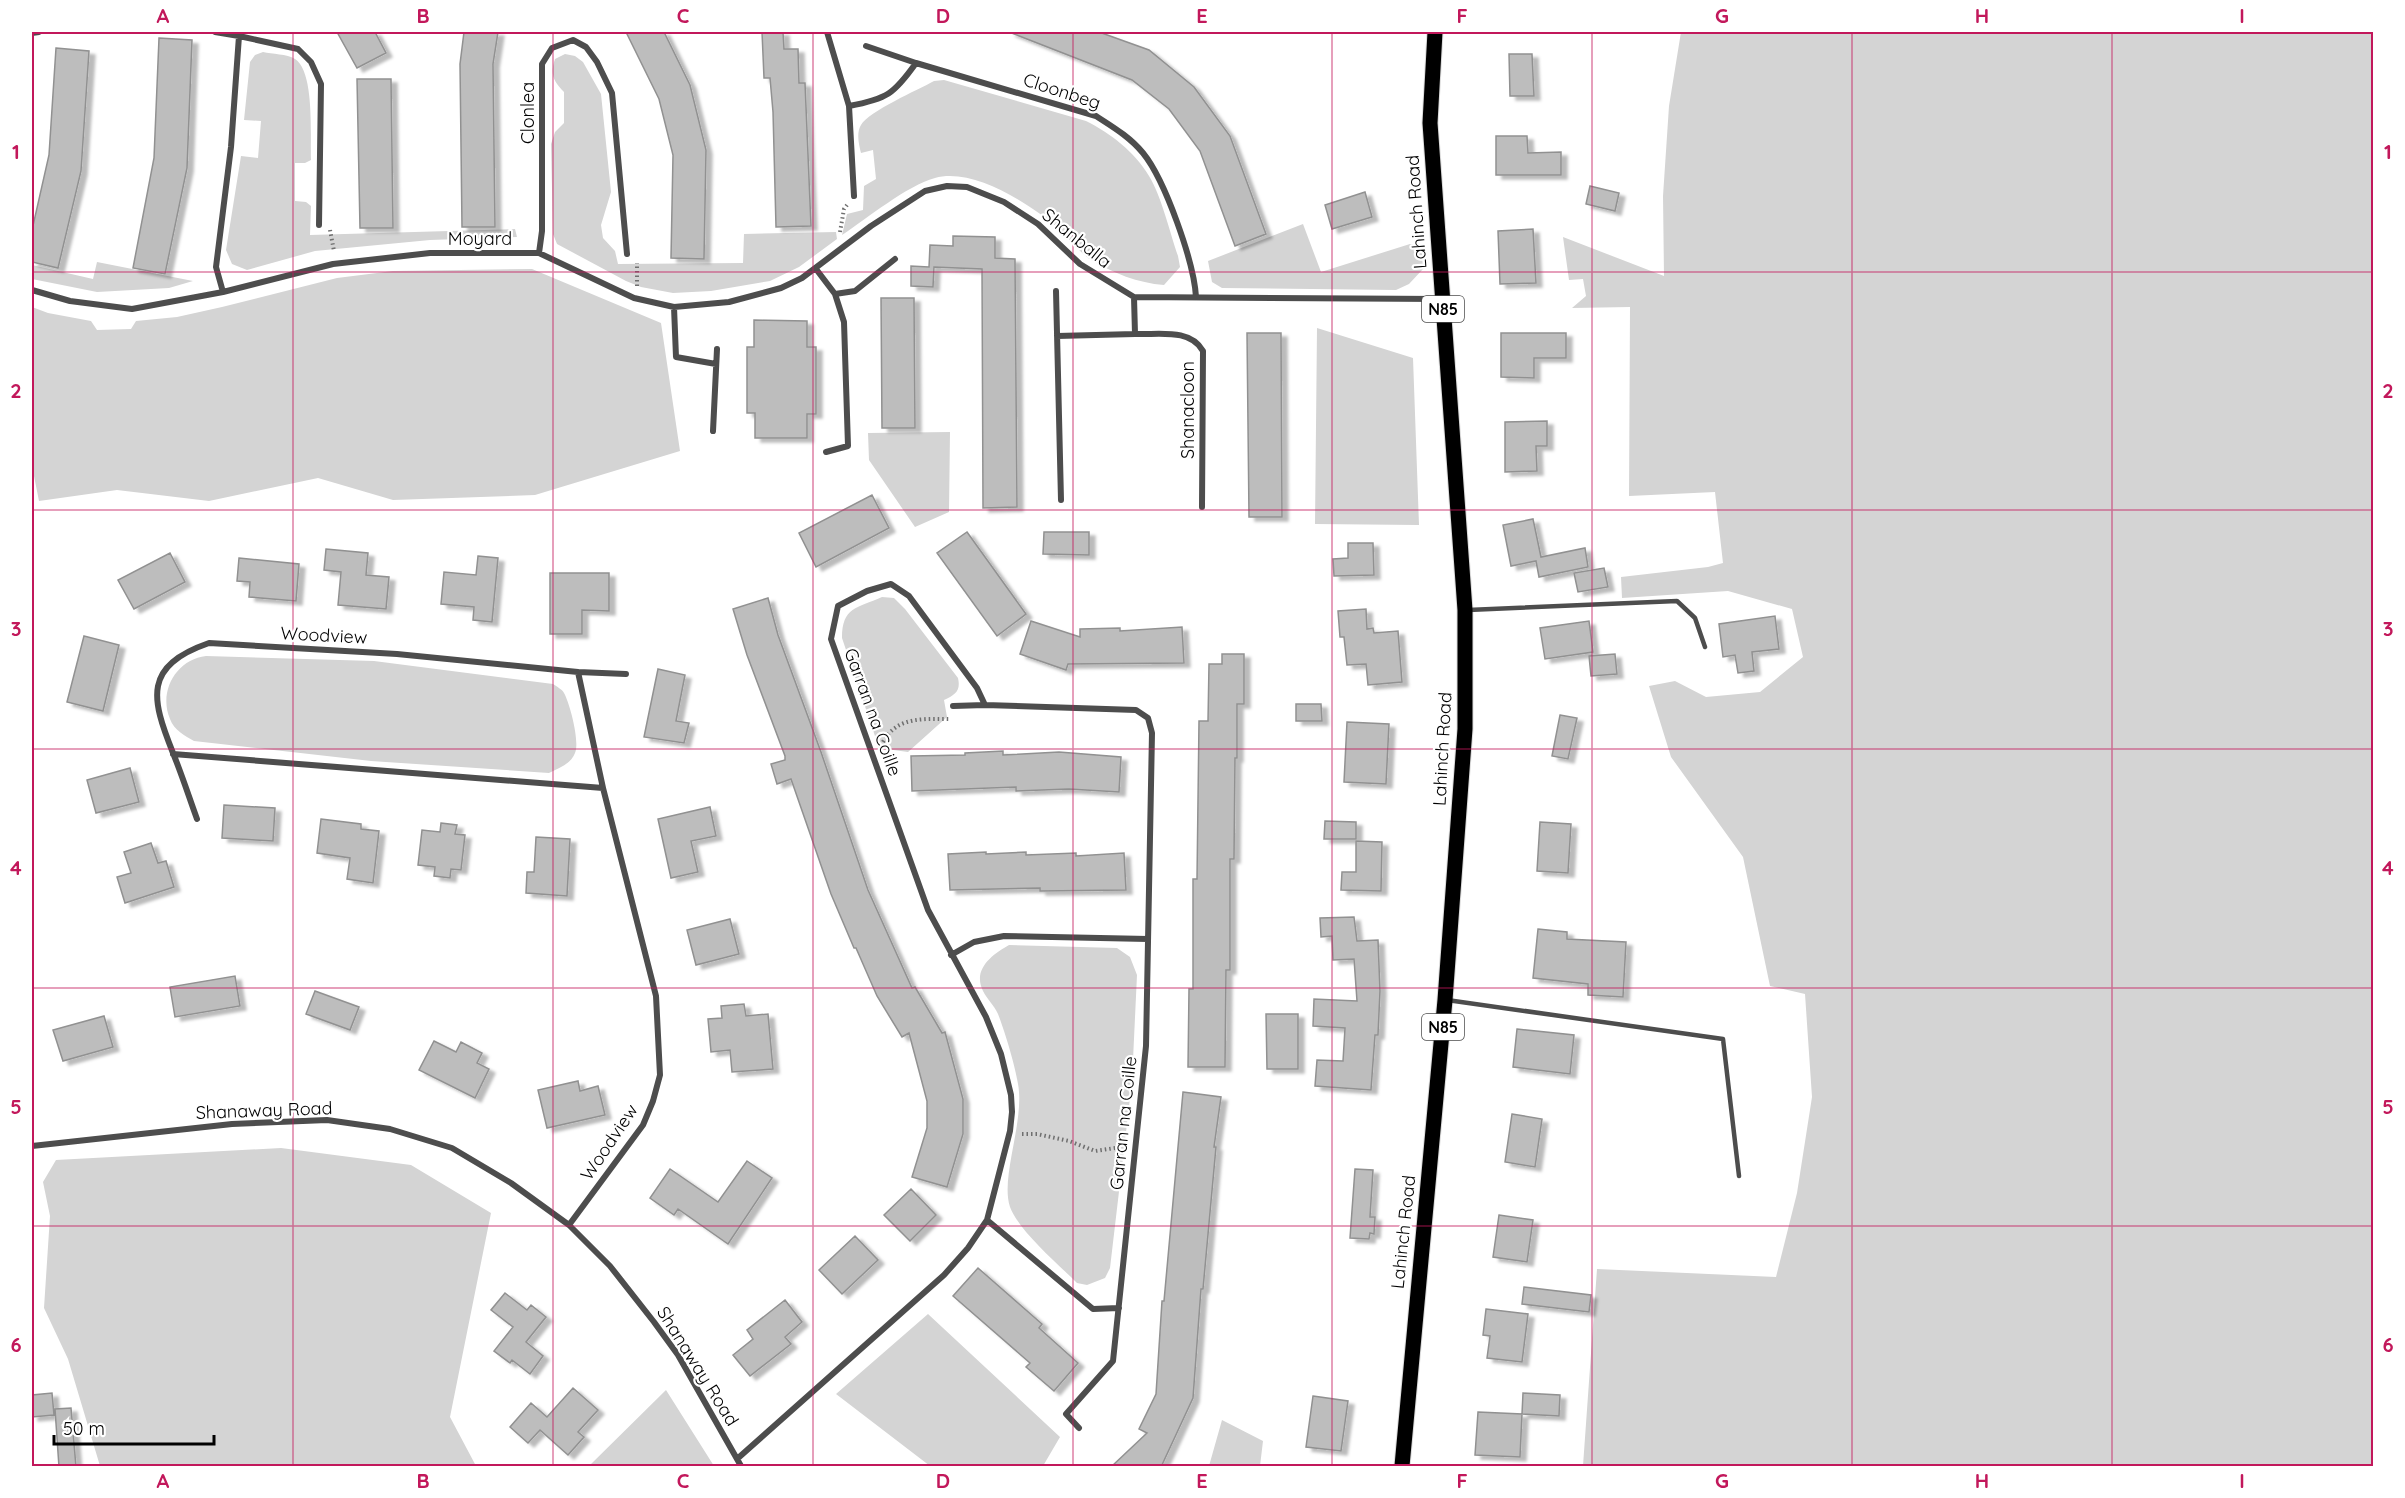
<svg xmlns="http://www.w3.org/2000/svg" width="2405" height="1498" font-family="Quicksand,sans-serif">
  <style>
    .green { fill: #d4d4d4 }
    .building { fill: #bdbdbd; stroke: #919191; stroke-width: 1.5; filter: url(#shadow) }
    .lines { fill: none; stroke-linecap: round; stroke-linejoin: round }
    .primary-casing { stroke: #dbdbdb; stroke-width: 17 }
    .path { stroke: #6f6f6f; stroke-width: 4; stroke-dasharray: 1.5 3; stroke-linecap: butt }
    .lane { stroke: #4d4d4d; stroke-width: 4.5 }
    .street { stroke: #4d4d4d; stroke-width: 6 }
    .primary { stroke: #000; stroke-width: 15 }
    .grid { fill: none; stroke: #c2185b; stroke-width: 1.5; stroke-opacity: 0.55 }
    .labels { text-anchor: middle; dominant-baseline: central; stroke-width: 4.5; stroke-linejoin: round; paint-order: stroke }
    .shield { fill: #fff; stroke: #4c4c4c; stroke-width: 1.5 }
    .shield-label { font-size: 16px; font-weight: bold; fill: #000 }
    .street-label { font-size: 18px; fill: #000; stroke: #fff }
    .neatline { fill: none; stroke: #c2185b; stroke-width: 2 }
    .grid-label { font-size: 20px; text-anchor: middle; font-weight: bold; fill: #c2185b }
  </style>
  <defs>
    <filter id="shadow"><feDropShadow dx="6" dy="4" stdDeviation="1.5" flood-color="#0004"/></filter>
  </defs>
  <rect width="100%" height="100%" fill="#fff"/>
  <!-- green -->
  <path class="green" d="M1681,32H2373V1466H1583L1597,1269L1776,1277L1797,1193L1812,1097L1805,994L1770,986L1743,857L1671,757L1649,686L1675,681L1706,697L1760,692L1803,657L1792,609L1728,591L1622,598L1621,577L1708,567L1723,563L1715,492L1629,496L1630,307L1572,308L1586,296L1583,279L1569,280L1563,237L1664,276L1663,196L1669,106Z
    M263,52C272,54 287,54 295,59C315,72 310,136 311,160L305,163H295V201L306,202L311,206L310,235L515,229L517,237L430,240L315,251L247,270L232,264L226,250L241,156L258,158L261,121L244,120L250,62L255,55Z
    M565,54L575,56L583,62L601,94L611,192L601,225L603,238L615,251L618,264L743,263L744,234L836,232L837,239L799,267L770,281L711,291L673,293L641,287L626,281L557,244L553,234L551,144L555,132L564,123V92C553,81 550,74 555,59Z
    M944,80L1086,121C1110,133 1135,152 1149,176C1161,195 1170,233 1178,256L1180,267L1164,285C1138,283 1113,273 1091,260C1079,252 1069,238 1058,228C1030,204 973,167 935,178C906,186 868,218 842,235L847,214L863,210L864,186L876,179L873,150L861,153C859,145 856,133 861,125C869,111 918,90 934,81Z
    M1303,224L1321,272L1410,244L1422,246L1423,269L1409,284L1396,290L1222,288L1212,282L1208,261Z
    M97,262L193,281L169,288L97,292L32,279V265L93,279Z
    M532,269L661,323L680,451L535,495L393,500L318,478L209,501L117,490L39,501L32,466V307L48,313L91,321L97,330L131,329L136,321L177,317L222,307L337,278L393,271Z
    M1317,328L1413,358L1419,525L1315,524Z
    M950,432L949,512L915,527L869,460L868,433Z
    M882,597L894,598L905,609L958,678C961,691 955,695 944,700L947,717L908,752L879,748L842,638C842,607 857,608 882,597Z
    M206,656L374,661L553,684C557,687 562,689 564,693C570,704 580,742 575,753C571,764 559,768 549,773L371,761L194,741C185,736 174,730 170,719C158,691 177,659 206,656Z
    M1009,945L1117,948L1130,957L1137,975L1132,1081L1110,1268L1105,1278L1087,1285L1077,1283C1058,1264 1019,1231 1010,1207C1000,1177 1025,1121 1018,1084C1015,1065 1005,1032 998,1014C994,1005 987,999 983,991C972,969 993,954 1009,945Z
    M281,1148L411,1165L491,1213L450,1417L476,1466H100L68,1359L44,1308L50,1216L43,1182L56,1160Z
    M928,1314L1060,1437L1043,1466H930L836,1394Z
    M666,1390L714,1466H589Z
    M1222,1420L1263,1441L1260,1466H1209Z"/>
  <!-- building -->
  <path class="building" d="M337,32H375L386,53L357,68Z
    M464,32H498L493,64L495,227H462L460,64Z
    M626,32H664L690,85L706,150L704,259L671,258L673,155L659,99Z
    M762,32H783L784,49H798L799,83H805L811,226L776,227L773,112L770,78H764Z
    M1009,32H1099L1149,50L1194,87L1230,136L1266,234L1235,246L1200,151L1169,109L1132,80Z
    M159,38L192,40L187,168L165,274L133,268L154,158Z
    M56,48L89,51L81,171L58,268L32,262V230L49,155Z
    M1509,54H1532L1534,96H1510Z
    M357,79H391L393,228H360Z
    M1496,136H1527L1528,153L1561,152V175H1496Z
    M1590,186L1619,193L1615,211L1586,204Z
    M1365,192L1372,217L1332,229L1325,205Z
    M1533,229L1536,283L1500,284L1498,231Z
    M953,236L995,237V258L1015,259L1017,507L983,508L982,269L934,267L933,287L911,286V266L929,267L930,245L953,246Z
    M881,298H914L915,428H882Z
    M754,320L807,321V347H816V414H807V438H755V413H747V347H754Z
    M1247,333H1281L1282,517H1249Z
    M1501,333H1566V358H1534V378L1501,377Z
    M1547,421V446H1536L1537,471L1505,472V422Z
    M872,495L889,528L816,567L799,533Z
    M1533,519L1541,557L1585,548L1588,567L1539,577L1536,561L1511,566L1503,525Z
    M967,532L1026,614L997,636L937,553Z
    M1044,532H1089V555L1043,554Z
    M1348,543H1373L1374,575L1334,576L1333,559L1348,558Z
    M326,549L368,553L366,575L389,577L386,609L338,605L341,572L324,570Z
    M170,553L185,582L134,609L118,580Z
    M478,556L498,558L492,622L473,620L474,607L441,604L444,572L476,575Z
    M239,558L299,564L296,601L249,597L250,582L237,581Z
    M1604,568L1608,587L1578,592L1574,573Z
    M550,573H609V611L582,610V634H550Z
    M768,598L778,635L821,752L868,890L912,988L915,987L942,1033L945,1032L963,1099V1134L947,1187L912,1177L927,1128V1101L909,1033L902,1037L877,996L856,948H854L831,894L791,779L777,784L771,764L785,760V756L747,655L733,609Z
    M1366,609L1367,629L1373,628L1374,633L1398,631L1402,682L1368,685L1366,664L1347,665L1344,637H1340L1338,611Z
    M1775,616L1779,649L1752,652L1754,671L1738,673L1735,655L1723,657L1719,624Z
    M1031,621L1080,637V629L1120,628V631L1182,627L1184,663L1068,664L1066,670L1020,654Z
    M1589,621L1593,652L1545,659L1540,628Z
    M84,636L119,645L103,711L67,702Z
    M1222,654H1244V704H1237V758H1235L1234,859H1230V970H1226L1225,1067H1188L1189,989H1193V879H1197L1199,721H1208L1209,664H1222Z
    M1615,654L1617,674L1591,676L1589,656Z
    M658,669L685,675L676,721L689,723L684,743L644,737Z
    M1296,704H1321L1322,721H1296Z
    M1560,715L1577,718L1568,759L1552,756Z
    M1347,722L1389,724L1386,784L1344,782Z
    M1003,751V755L1059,752L1121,757L1119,792L1069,789L1016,791V787L912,791L911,756L965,755V753Z
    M130,768L139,802L96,813L87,780Z
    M224,805L275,808L273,841L222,838Z
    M710,807L716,836L691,841L698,872L671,878L658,819Z
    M321,819L361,824V829L379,831L373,883L347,879L350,858L317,853Z
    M1325,821L1356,822V839H1324Z
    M1540,822L1571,824L1568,873L1537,871Z
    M441,823L457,825L455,834L465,835L461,870L451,869L450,878L434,876L435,867L418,865L422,830L440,832Z
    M536,837L570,839L567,896L526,893L527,872H534Z
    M1356,841L1382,842L1381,891L1341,890L1342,872H1356Z
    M151,843L158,863L166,861L174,887L125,903L117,877L131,873L124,852Z
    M986,852V854L1026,852V855L1076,853V856L1124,853L1126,890L1040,891V888L950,890L948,854Z
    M1354,917L1357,941L1378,940L1380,991L1378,1035H1375L1371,1090L1315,1086L1317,1060L1343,1061L1345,1028L1313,1026L1314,999L1357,1001L1354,959L1333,960L1332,936L1321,937L1320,918Z
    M730,919L739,954L696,965L687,930Z
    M1538,929L1567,932V939L1626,942L1623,997L1588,995V984L1533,978Z
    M235,976L240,1006L175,1017L170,987Z
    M315,991L359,1007L350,1030L306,1014Z
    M744,1004L746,1016L768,1014L773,1069L732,1072L730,1050L711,1052L708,1019L722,1018L721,1006Z
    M1266,1014H1298V1069H1267Z
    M104,1016L113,1047L63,1061L53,1030Z
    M1517,1029L1574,1035L1570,1074L1513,1067Z
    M434,1041L456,1052L461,1042L482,1053L477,1063L489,1069L475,1098L419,1070Z
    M578,1081L580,1091L598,1086L605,1115L547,1128L538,1090Z
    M1183,1092L1221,1097L1214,1147H1216L1203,1289H1201L1193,1398L1161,1467H1111L1147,1433L1139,1429L1156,1394L1162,1301H1164Z
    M1512,1114L1542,1119L1535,1167L1505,1162Z
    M747,1161L772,1178L728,1244L678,1209L674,1215L650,1198L670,1169L718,1202Z
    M1355,1169L1373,1170L1370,1217H1375L1374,1234L1370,1233L1369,1239L1350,1238Z
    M911,1189L936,1215L910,1241L884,1215Z
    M1499,1215L1533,1220L1527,1262L1493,1257Z
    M855,1236L878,1260L842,1294L819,1270Z
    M978,1268L1042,1324L1039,1328L1078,1363L1054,1391L1026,1367L1030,1363L953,1296Z
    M1524,1287L1591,1295L1589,1312L1522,1304Z
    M505,1293L527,1310L531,1305L546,1317L526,1342L543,1356L530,1374L512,1360L510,1363L494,1351L513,1327L491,1310Z
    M785,1300L802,1322L785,1337L791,1344L750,1376L733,1355L753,1339L747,1330Z
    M1486,1309L1528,1314L1522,1362L1487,1358L1490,1336L1483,1335Z
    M573,1388L598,1410L578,1432L584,1437L568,1455L540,1430L528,1443L510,1427L531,1403L547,1417Z
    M52,1393L54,1415L32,1417V1395Z
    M1523,1393L1560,1395L1559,1416L1522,1414Z
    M1313,1396L1348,1401L1341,1451L1306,1447Z
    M71,1408L76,1467H59L55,1409Z
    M1478,1412L1522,1414L1520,1457L1475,1455Z"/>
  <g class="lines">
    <!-- primary casing -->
    <g class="primary-casing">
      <path id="primary" d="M1402,1466L1445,1000L1465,729V610L1430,123L1435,32"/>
    </g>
    <!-- path -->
    <path class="path" d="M330,230L334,251
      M840,232L844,209L847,205
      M637,286V263
      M883,742C897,716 924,719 950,719
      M1022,1134H1037L1069,1141L1095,1151L1122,1147"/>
    <!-- lane -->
    <path class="lane" d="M1468,610L1677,601L1695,618L1705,647
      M1447,1000L1723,1039L1739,1176"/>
    <!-- street -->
    <path class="street" d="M215,32L239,36L231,147L216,267L223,292
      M827,32L849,106L854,196
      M32,33L39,32
      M239,36L298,49L311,62L321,84L319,225
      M866,46L916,63
      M849,106C887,99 894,94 916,63L1096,116C1113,127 1130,137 1143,153C1165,180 1194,262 1196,297
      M539,253L542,231V64L552,48L573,40L586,47L597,62L612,93L627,254
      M816,269L835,294L844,322L848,446L826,452
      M32,290L70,301L132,309L223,292L333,264L430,253H539L634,298L674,307L729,302L781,288L802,278L871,226L925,191L947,186L967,187L1004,202L1038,224L1080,264L1134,297L1441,299
      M1056,291L1061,500
      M835,294L855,291L895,259
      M1134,297L1135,334C1159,335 1190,328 1203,351L1202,507
      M674,307L676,357L716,364
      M1057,336L1135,334
      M713,431L717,349
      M578,672L603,788
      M953,706L985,705
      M173,754L603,788L656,996L660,1075L653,1101L643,1125L569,1225
      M197,819C189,797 182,775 173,753C151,698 143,666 209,643L397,654L578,672L626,674
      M951,955L974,942L1004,936L1148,939
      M32,1146L232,1124L327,1120L390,1129L452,1148L511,1183L569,1225L610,1266L654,1322L678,1355L741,1466
      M987,1220L1093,1309L1119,1308
      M737,1459L944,1275L968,1248L987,1220L1010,1131L1012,1112L1011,1095L1001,1054L986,1017L928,910L831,639L838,606L867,591L891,584L909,596L977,688L985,705L1136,710L1148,718L1152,733L1146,1046L1113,1361L1066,1414L1079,1428"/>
    <!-- primary -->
    <use href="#primary" class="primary"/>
  </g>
  <!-- grid -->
  <path class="grid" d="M293,32V1466M553,32V1466M813,32V1466M1073,32V1466M1332,32V1466M1592,32V1466M1852,32V1466M2112,32V1466M32,272H2374M32,510H2374M32,749H2374M32,988H2374M32,1226H2374"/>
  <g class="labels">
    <!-- shield labels -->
    <g class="shield">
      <rect x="1422" y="296" width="42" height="26" rx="4.5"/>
      <rect x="1422" y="1014" width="42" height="26" rx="4.5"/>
    </g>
    <g class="shield-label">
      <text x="1443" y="309">N85</text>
      <text x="1443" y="1027">N85</text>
    </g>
    <!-- street labels -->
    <g class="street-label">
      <text transform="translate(1062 91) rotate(18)">Cloonbeg</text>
      <text transform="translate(527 113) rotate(-90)">Clonlea</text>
      <text transform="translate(1416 212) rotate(-94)">Lahinch Road</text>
      <text x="480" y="238">Moyard</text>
      <text transform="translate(1077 238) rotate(39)">Shanballa</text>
      <text transform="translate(1187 410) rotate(-90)">Shanacloon</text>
      <text transform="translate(324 635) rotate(3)">Woodview</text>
      <text transform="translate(873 712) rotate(70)">Garran na Coille</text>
      <text transform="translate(1442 749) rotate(-87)">Lahinch Road</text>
      <text transform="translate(264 1110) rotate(-2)">Shanaway Road</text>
      <text transform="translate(1123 1123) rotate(-84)">Garran na Coille</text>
      <text transform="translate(609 1142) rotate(-56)">Woodview</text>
      <text transform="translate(1403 1232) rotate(-84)">Lahinch Road</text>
      <text transform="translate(698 1366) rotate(58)">Shanaway Road</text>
    </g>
  </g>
  <!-- border -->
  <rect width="2405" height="1498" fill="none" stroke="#ffffff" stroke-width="66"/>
  <!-- scale -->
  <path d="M54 1435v9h160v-9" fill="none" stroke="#000000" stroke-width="3"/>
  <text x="63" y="1435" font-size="18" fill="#000000" stroke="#ffffff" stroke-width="4.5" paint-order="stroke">50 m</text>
  <rect x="33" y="33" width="2339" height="1432" class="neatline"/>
  <g class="grid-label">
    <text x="163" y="23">A</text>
    <text x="423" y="23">B</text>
    <text x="683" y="23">C</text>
    <text x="943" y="23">D</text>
    <text x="1202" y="23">E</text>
    <text x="1462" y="23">F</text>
    <text x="1722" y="23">G</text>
    <text x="1982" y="23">H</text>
    <text x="2242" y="23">I</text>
    <text x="16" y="159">1</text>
    <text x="2388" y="159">1</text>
    <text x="16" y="398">2</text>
    <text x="2388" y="398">2</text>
    <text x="16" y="636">3</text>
    <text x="2388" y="636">3</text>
    <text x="16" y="875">4</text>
    <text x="2388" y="875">4</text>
    <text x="16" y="1114">5</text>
    <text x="2388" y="1114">5</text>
    <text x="16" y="1352">6</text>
    <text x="2388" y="1352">6</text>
    <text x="163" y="1488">A</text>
    <text x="423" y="1488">B</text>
    <text x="683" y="1488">C</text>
    <text x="943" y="1488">D</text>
    <text x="1202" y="1488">E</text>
    <text x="1462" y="1488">F</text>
    <text x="1722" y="1488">G</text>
    <text x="1982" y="1488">H</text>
    <text x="2242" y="1488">I</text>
  </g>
</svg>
